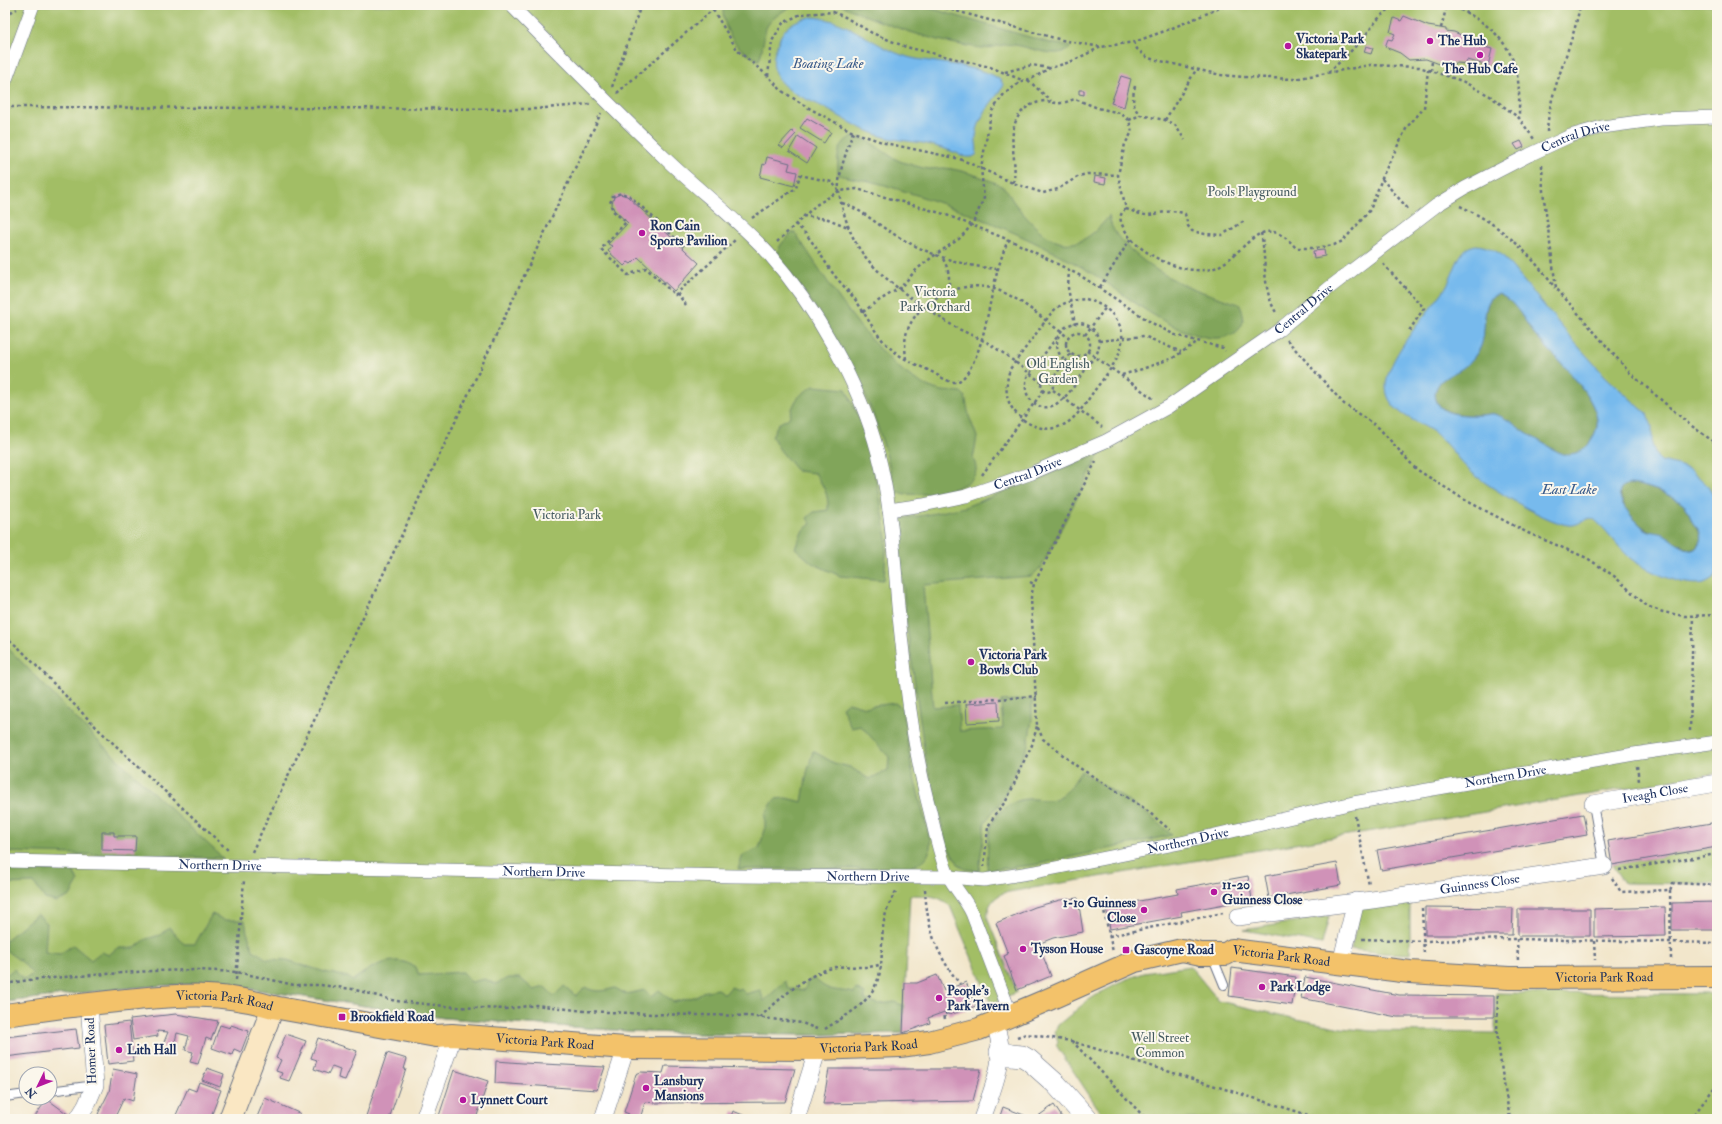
<svg xmlns="http://www.w3.org/2000/svg" width="1722" height="1124" font-family="'IM FELL Double Pica',serif">
  <style>
    .green { fill: #a2be65; stroke: #5e7662 }
    .forest { fill: #81a55a; stroke: #4e6a5c }
    .water { fill: #77baed; stroke: #4974a6; fill-rule: evenodd }
    .building { fill: #d092b8 }
    .lines { fill: none; stroke-linecap: round; stroke-linejoin: round }
    .service-casing { stroke: #666f84; stroke-width: 10 }
    .pedestrian-casing { stroke: #666f84; stroke-width: 14 }
    .minor-casing { stroke: #666f84; stroke-width: 18 }
    .tertiary-casing { stroke: #666f84; stroke-width: 22 }
    .secondary-casing { stroke: #666f84; stroke-width: 24 }
    .primary-casing { stroke: #666f84; stroke-width: 24 }
    .path { stroke: #666f84; stroke-width: 2.5; stroke-dasharray: 3 3; stroke-linecap: butt }
    .service { stroke: #fff; stroke-width: 8 }
    .pedestrian { stroke: #fff; stroke-width: 13 }
    .minor { stroke: #fff; stroke-width: 17 }
    .tertiary { stroke: #fff; stroke-width: 21 }
    .secondary { stroke: #fae7c3; stroke-width: 22 }
    .primary { stroke: #f3c26a; stroke-width: 22 }
    .poi-dot { fill: #b5179e; stroke: #fbf7ec; stroke-width: 1.5 }
    .labels { text-anchor: middle; dominant-baseline: central; stroke-width: 4; stroke-linejoin: round; paint-order: stroke }
    .poi-label { font-size: 13px; font-weight: bold; fill: #1b2f5e; stroke: #fbf7ec; text-anchor: start }
    .street-label { font-size: 13px; fill: #1b2f5e; stroke: #fbf7ec }
    .park-label { font-size: 13px; fill: #445a60; stroke: #fbf7ec }
    .water-label { font-size: 14px; font-style: italic; fill: #375989; stroke: #fbf7ec }
  </style>
  <rect width="100%" height="100%" fill="#fbf7ec"/>
  <filter id="ink" filterUnits="userSpaceOnUse"><feTurbulence type="fractalNoise" baseFrequency=".025" numOctaves="2"/><feDisplacementMap in="SourceGraphic" scale="8" xChannelSelector="R" yChannelSelector="G"/><feConvolveMatrix kernelMatrix="1 2 1 2 8 2 1 2 1" color-interpolation-filters="sRGB"/></filter>
  <filter id="wash" filterUnits="userSpaceOnUse"><feTurbulence type="fractalNoise" baseFrequency=".012" numOctaves="4" result="noise"/><feDisplacementMap in="SourceGraphic" scale="16" xChannelSelector="R" yChannelSelector="G"/><feGaussianBlur stdDeviation="0.9" result="paint"/><feColorMatrix in="noise" values="0 0 0 0 0 0 0 0 0 0 0 0 0 0 0 0 0 1.4 0 .05"/><feComposite in="paint" operator="in"/></filter>
  <g filter="url(#wash)">
    <rect width="100%" height="100%" fill="#f2e6cb"/>
    <!-- green -->
    <path class="green" d="M5,5H1717V773L1003,893C992,899 986,907 988,920L1017,992L991,1004L950,906C937,894 927,896 910,895L903,1033L814,1035L700,1034L628,1031L444,1018L219,984C148,983 76,994 5,1002Z
      M1717,847V884L1624,883L1612,865Z
      M1410,899V954L1383,953L1351,949L1361,906Z
      M1329,916L1322,944L1244,930Z
      M1190,966L1219,1001L1297,1019L1341,1028L1373,1031L1495,1033L1496,993L1717,994V1119H1105L1056,1045L1058,1043L1055,1032L1058,1025L1087,1001L1100,993L1127,979L1144,973Z"/>
    <!-- forest -->
    <path class="forest" d="M723,5H797C787,7 773,17 767,26C764,31 763,51 759,60C736,51 722,30 723,5Z
      M841,5H919L1050,43L1069,46L1070,48C1058,60 1030,47 1015,45C1001,43 992,49 981,48C933,42 885,25 841,5Z
      M851,137C856,138 862,138 866,140C878,146 889,157 902,162C910,164 921,168 929,169C934,169 939,168 944,168C959,169 983,177 996,183C1013,192 1006,193 1016,205C1047,243 1072,263 1109,216C1111,231 1121,241 1132,251C1165,281 1198,291 1239,304C1254,329 1228,342 1206,337C1160,328 1124,292 1085,269C1024,234 958,207 891,187C874,181 855,179 838,175C838,158 835,146 851,137Z
      M792,233H795C828,280 883,378 942,391C948,392 955,391 961,392L965,396L969,416L977,437L973,459C991,490 924,496 906,494C902,494 898,492 895,491C876,395 836,333 778,256C777,246 785,240 792,233Z
      M1498,294C1517,300 1525,323 1537,337C1554,356 1602,400 1597,427C1596,432 1593,437 1591,441C1584,452 1575,455 1562,455C1546,445 1529,435 1513,425C1507,422 1500,416 1494,414C1491,413 1486,415 1482,415C1473,416 1451,415 1444,409C1437,405 1433,397 1436,388C1443,372 1470,370 1480,348C1487,332 1480,299 1498,294Z
      M814,386L846,389L862,425L879,491L887,538L884,580L840,576L812,563L795,548L803,530L811,524L807,518L814,512L828,510C829,494 823,486 815,473L797,471L780,450L772,436L778,424L789,418C795,399 797,396 814,386Z
      M1100,453L1042,566L1032,576L923,585L933,707L958,705L960,731L1003,729L1001,701L1032,699V719L1028,745L1002,800L985,822L979,871L965,869L959,865L946,844L925,756L908,635L896,519L926,515L965,507Z
      M1635,484C1650,488 1671,494 1683,504C1689,509 1689,515 1692,521C1696,529 1705,534 1698,545C1696,549 1693,550 1688,549L1662,534L1655,533L1640,525L1626,510L1619,491C1621,484 1628,484 1635,484Z
      M5,645L95,738L223,858L5,852Z
      M848,702L865,707L895,703L902,708L912,770L930,839C932,860 920,865 902,869H738L743,855L759,848L765,830V814L775,799L786,798L802,802L807,773L813,751L834,763L850,767L869,779L888,770L889,757L861,726L851,728L842,707Z
      M1081,771L1142,810L1172,835L1034,865L987,870C988,857 987,842 990,830C994,813 1012,799 1029,799C1039,798 1049,803 1059,797C1069,792 1075,780 1081,771Z
      M5,870H73L78,882L70,896L57,902L45,899L34,883L5,884Z
      M37,914L47,923L45,952L60,954L73,945L91,960L101,952L109,955L117,948H135L146,939L160,935L169,927L184,944H195L212,914L224,920H245L247,932L253,950L267,959L287,960L325,972L348,977L352,981C365,971 381,960 398,961C404,961 411,965 416,967L419,975L462,972L471,982L485,979L495,984L509,978H520L534,990L545,987L554,996L564,986L576,996L585,987C595,993 603,991 615,988L626,994L645,990L651,997L659,990L673,1002L698,996L702,992L717,989L725,994L731,987L739,990L741,989L746,994L760,990L764,1001L785,981L789,989L805,990L807,982L814,978C828,993 837,989 854,993L856,989L865,994V1000L880,1004L895,1002L904,1006L903,1033L814,1035L700,1034L628,1031L444,1018L219,984C148,983 76,994 5,1002V976L14,969L24,980L33,974L22,962L5,950V941Z"/>
    <!-- water -->
    <path class="water" d="M812,17C851,19 878,52 916,59C935,62 986,68 999,79C1002,81 1003,84 1003,87C992,102 978,117 976,136C975,142 978,148 976,155L972,157H966C953,151 937,146 923,143C909,141 894,140 881,136C860,129 843,118 823,107C808,99 784,92 776,75C771,64 774,51 779,40C785,25 797,19 812,17Z
      M1476,245C1486,246 1493,249 1502,255L1576,344L1606,377L1647,414L1652,426V445L1657,457L1661,461L1678,465L1691,470L1707,485L1717,502V575C1713,578 1709,581 1704,583C1684,588 1645,570 1630,558C1617,546 1608,531 1595,520L1590,518C1584,519 1580,524 1573,525C1554,528 1485,485 1470,471C1457,459 1448,444 1435,433C1418,420 1388,414 1386,388C1385,361 1423,318 1439,297C1444,291 1448,284 1451,277C1455,268 1458,257 1465,250C1468,247 1472,246 1476,245ZM1498,294C1516,300 1525,323 1537,337C1554,356 1602,400 1597,427C1596,432 1593,437 1591,441C1584,452 1575,455 1562,454C1550,448 1538,440 1526,433C1516,426 1506,417 1494,414C1491,413 1486,415 1482,415C1473,416 1452,415 1444,410C1437,405 1433,397 1436,389C1441,376 1455,374 1464,367C1471,362 1476,355 1480,348C1488,333 1479,299 1498,294ZM1630,484C1645,485 1672,494 1684,505C1690,510 1689,517 1693,523C1696,527 1699,529 1700,533C1703,540 1697,552 1689,550C1681,548 1673,539 1665,535C1659,532 1652,533 1645,529C1635,522 1603,488 1630,484Z"/>
    <g id="blocks">
      <!-- building -->
      <path class="building" d="M1404,16L1428,26L1446,29V31L1454,32L1473,40L1471,43L1492,49L1488,66L1467,60L1466,64L1457,63L1445,66L1426,59L1409,60L1400,53L1385,47L1388,39L1392,40L1395,34L1390,32L1394,18L1401,21Z
        M1366,46L1373,48L1371,54L1364,52Z
        M1121,76L1131,79L1124,107L1111,103Z
        M1079,90H1084V95L1079,94Z
        M807,118L831,132L824,143L800,128Z
        M792,131L796,134L783,148L779,145Z
        M798,136L816,148L807,163L789,151Z
        M1521,141L1524,147L1518,150L1514,144Z
        M767,157L790,163L788,170L797,172L794,186L760,177L763,164L765,165Z
        M1095,176L1106,178L1105,184L1094,182Z
        M620,194L627,196L699,263L674,291L638,257L631,264L628,262L624,266L608,251L612,246L608,244L628,223L614,210L612,204L614,197Z
        M1324,250L1325,256L1314,258L1313,251Z
        M998,702L999,721L967,723L966,704Z
        M1583,814L1587,835L1381,870L1377,850Z
        M1717,822V847L1612,865L1608,841Z
        M102,832H114V836H136L135,851L102,850Z
        M1337,863L1341,885L1269,898L1265,876Z
        M1248,876L1252,899L1181,912L1182,916L1110,929L1106,907L1178,894L1177,889Z
        M1078,898L1083,932L1053,938L1038,944L1051,976L1017,990L1004,956L1008,954L996,923L1035,907L1060,900Z
        M1717,902V930H1672V903Z
        M1425,907L1513,908L1512,935H1425Z
        M1665,907L1666,936L1594,937V909Z
        M1518,909H1590V936H1518Z
        M1232,968L1296,977L1292,1005L1229,996Z
        M937,975L944,991L966,982L976,1006L949,1015L947,1011L928,1018L930,1023L903,1033L905,983H917Z
        M1305,977L1399,995L1494,996V1017H1397L1301,998Z
        M176,1014L218,1021L211,1040L206,1038L198,1064L190,1062L193,1052L185,1050L189,1036L177,1033L173,1050L162,1047L168,1032L157,1031L158,1036L133,1040L130,1019Z
        M129,1022L133,1061L108,1064L104,1025Z
        M220,1025L230,1028L231,1025L249,1031L241,1052L234,1049L232,1055L212,1048Z
        M76,1029L79,1048L5,1057V1037Z
        M286,1034L306,1041L289,1081L280,1078L282,1073L276,1071L281,1060L276,1058Z
        M318,1038L357,1051L345,1080L338,1078L340,1069L332,1066L328,1074L314,1069L317,1060L311,1058Z
        M387,1053L407,1059L404,1069H406L389,1119H365Z
        M496,1061L523,1063L605,1067L597,1090L495,1083Z
        M665,1066L795,1069L785,1102L656,1103L645,1102L640,1119H627L629,1114L624,1112L636,1074L641,1072L663,1073Z
        M207,1068L224,1074L220,1087L202,1080Z
        M113,1069L137,1074L133,1101L124,1098L114,1119H107L98,1114L109,1092Z
        M829,1069H981L973,1101L823,1104Z
        M454,1070L488,1081L476,1119H438Z
        M199,1082L221,1090L210,1119H184L176,1115L188,1088L196,1091Z
        M265,1098L301,1114L299,1119H263L257,1117Z
        M47,1099L69,1115L66,1119H33Z
        M1054,1105L1063,1119H999L1003,1107L1034,1119Z
        M733,1111L753,1119H730Z"/>
    </g>
  </g>
  <g filter="url(#ink)">
    <use href="#blocks" fill-opacity="0" stroke="#666f84" stroke-width="1"/>
    <g class="lines">
      <!-- service casing -->
      <g class="service-casing">
        <path id="service" d="M1593,804L1604,866
          M1216,955L1215,963L1224,985
          M50,1091L95,1085
          M5,1097L26,1094"/>
      </g>
      <!-- pedestrian casing -->
      <g class="pedestrian-casing">
        <g id="pedestrian">
          <path d="M511,5C563,58 616,111 670,163C702,193 738,220 768,253C815,306 860,384 878,453C891,503 894,554 898,606C905,675 912,744 930,811C935,832 940,858 949,877C956,890 966,900 972,913L1011,1015"/>
          <path d="M5,82L33,5"/>
          <path id="s1" d="M889,510L923,505L966,496L1032,473L1106,441L1168,407L1279,330L1329,288L1437,205L1465,188L1529,155L1570,136L1602,127L1661,119L1717,117"/>
          <path id="s2" d="M5,861L735,876L949,877L984,880L1035,872L1185,842L1353,803L1634,754L1717,742"/>
        </g>
      </g>
      <!-- minor casing -->
      <g class="minor-casing">
        <g id="minor">
          <path id="s3" d="M1593,804L1717,783"/>
          <path id="s4" d="M1238,917L1372,900L1604,866"/>
          <path d="M1341,963L1356,901"/>
          <path d="M78,1119L86,1106L95,1085L89,1004"/>
          <path d="M424,1119L449,1048L452,1035"/>
          <path d="M603,1119L626,1048"/>
          <path d="M796,1119L815,1058L816,1049"/>
          <path d="M982,1119C993,1087 1009,1056 994,1023"/>
        </g>
      </g>
      <!-- tertiary casing -->
      <g class="tertiary-casing">
        <path id="tertiary" d="M1000,1052L1011,1055L1022,1056L1029,1060L1056,1084L1087,1119"/>
      </g>
      <!-- secondary casing -->
      <g class="secondary-casing">
        <path id="secondary" d="M230,1119L273,1007"/>
      </g>
      <!-- primary casing -->
      <g class="primary-casing">
        <g id="primary">
          <path id="s5" d="M5,1015C45,1009 85,1004 126,1000C181,995 220,991 273,1007L436,1036L452,1035L626,1048L816,1049L900,1046L929,1042L979,1029L1054,997L1135,961L1182,950L1201,954H1226L1232,950L1410,972L1509,978L1717,977"/>
        </g>
      </g>
      <!-- path -->
      <path class="path" d="M710,5L738,51L768,76L782,91L807,107L853,132L885,143L960,159L1013,183L1043,193L1058,189L1079,176L1087,174L1118,175L1126,209C1115,216 1123,227 1128,235C1144,257 1193,280 1219,266C1248,250 1262,209 1296,248H1315L1334,245L1343,241L1370,210L1384,173L1407,127L1424,108L1428,70
        M934,5L1062,40L1101,47L1134,42L1165,31L1227,5
        M1449,5C1481,17 1511,39 1517,75C1520,89 1519,104 1519,118
        M5,15L17,9
        M1441,28L1447,5
        M1134,42L1137,49L1148,58L1221,75L1244,77L1294,79L1370,65L1419,67L1462,81L1490,96L1519,118L1534,139
        M1431,71L1432,61
        M1005,72L1032,65L1049,68
        M1328,72C1341,62 1352,50 1363,38C1375,24 1383,7 1403,5
        M768,76L772,41L783,23L801,14L833,12L845,17L872,33L906,47L990,67L1022,80
        M1028,80L1051,101
        M1135,86C1132,98 1132,106 1140,115
        M612,87L641,5
        M617,93L718,5
        M5,107L535,109L590,104
        M1129,120L1140,115L1165,120L1175,125L1185,140
        M1165,120L1196,70
        M853,132C848,148 837,175 839,191C841,207 848,229 856,243C873,275 924,308 955,327C966,333 977,337 988,343C1007,355 1024,369 1042,383
        M1547,132C1549,88 1573,48 1580,5
        M1542,165L1543,191L1556,288L1630,373L1689,424L1717,444
        M1382,179L1409,210
        M1013,183C1016,171 1014,161 1013,149C1010,124 1019,104 1045,101C1051,101 1055,104 1061,103C1066,103 1070,100 1075,99L1098,108L1120,113L1129,120L1132,132L1125,144L1118,175
        M842,203C861,209 875,223 892,233C924,253 960,266 998,269
        M1460,206C1500,224 1530,253 1555,288
        M1126,209C1133,211 1140,215 1147,215C1161,214 1171,208 1185,214L1188,226L1192,231L1205,234L1222,235L1246,220
        M803,216L828,219L848,227
        M752,218L796,188L800,175L832,182L838,190
        M795,224C811,236 820,255 832,272C839,282 849,291 857,302C869,320 877,338 895,352C906,361 920,366 932,372C948,381 957,390 969,370C984,345 987,314 994,286C997,270 1002,255 1008,240
        M1261,233C1267,260 1261,289 1277,314
        M777,242L816,205L839,191L857,189L944,214L1014,242L1081,276L1152,323L1175,335L1223,348L1225,351
        M684,246L630,196L621,193L613,196L610,203L613,211L626,222L601,249L628,275L646,268L675,295L735,240
        M943,259C949,269 951,281 947,292
        M1383,264L1424,308L1409,331
        M1069,269L1068,288L1075,324
        M1100,287L1131,238
        M677,293L686,305L688,304
        M1086,299C1099,303 1108,308 1116,319C1134,344 1109,371 1094,391C1085,404 1075,422 1058,427C1044,432 1027,425 1017,414C1004,401 1005,386 1010,369L1052,312C1063,302 1072,300 1086,299Z
        M863,312L875,303L900,288L917,269L935,255L959,239L972,225L984,198L981,168L990,119L992,111L1004,94L1022,81L1033,78L1050,68L1070,62L1101,47
        M1057 344a21 21 0 1 1 42 0a21 21 0 1 1-42 0Z
        M1066 344a12 12 0 1 1 24 0a12 12 0 1 1-24 0Z
        M1085,335L1106,307
        M1057,337L1027,377C1025,386 1025,394 1031,400C1055,426 1080,376 1092,360
        M1287,340L1344,404L1379,428L1416,469L1465,500L1528,533L1587,558L1614,576L1647,606L1663,612L1684,616L1717,615
        M1099,341L1144,336L1181,352
        M1087,351L1154,399
        M906,359C905,349 904,338 908,329C921,296 968,277 1000,291C1025,301 1046,322 1068,337
        M1122,375L1142,369L1173,358L1197,342
        M1041 386a6 6 0 1 1 12 0a6 6 0 1 1-12 0Z
        M1051,381L1071,353
        M1053,390L1102,427
        M1096,461L1034,584L1031,597L1037,726L1043,739L1078,767L1144,808L1170,830
        M982,475L1043,391
        M1030,582L1034,584
        M5,636L20,649L99,730L230,852
        M945,703L1037,696
        M1690,731L1693,616
        M1637,766L1639,781
        M1355,816L1369,885
        M252,852L601,113
        M984,867L988,827L995,814L1006,801L1012,789L1020,769L1032,745L1037,726
        M1619,870L1717,854
        M1612,878L1621,892L1670,890L1673,883L1717,885
        M925,889C927,928 936,954 960,984
        M1670,890L1671,959
        M1103,906L1113,952
        M1422,908L1424,955
        M1109,936L1223,913
        M1362,939L1424,941L1517,939L1717,943
        M1517,939L1518,961
        M1594,941L1595,960
        M236,980L244,880
        M5,984L29,980L78,976L151,971L198,970L237,972L294,985H320L352,989L396,1001L455,1007L505,1009L536,1005L584,1011L653,1014L749,1016L802,1023L817,1029
        M1498,995L1497,1033L1502,1072L1510,1119
        M760,1017C781,998 807,973 836,967C852,965 865,970 882,964
        M945,1019L944,1014L948,1013
        M825,1029C840,1019 858,1010 869,996C886,973 880,953 883,928C884,916 890,899 897,890
        M1017,1037L1026,1034L1071,1041L1321,1119
        M1072,1041L1146,1119
        M1691,1119L1717,1084"/>
      <!-- service -->
      <use href="#service" class="service"/>
      <!-- pedestrian -->
      <use href="#pedestrian" class="pedestrian"/>
      <!-- minor -->
      <use href="#minor" class="minor"/>
      <!-- tertiary -->
      <use href="#tertiary" class="tertiary"/>
      <!-- secondary -->
      <use href="#secondary" class="secondary"/>
      <!-- primary -->
      <use href="#primary" class="primary"/>
    </g>
  </g>
  <!-- markers -->
  <g class="poi-dot">
    <circle cx="1430" cy="41" r="4"/>
    <circle cx="1288" cy="46" r="4"/>
    <circle cx="1480" cy="55" r="4"/>
    <circle cx="642" cy="233" r="4"/>
    <circle cx="971" cy="662" r="4"/>
    <circle cx="1214" cy="892" r="4"/>
    <circle cx="1144" cy="910" r="4"/>
    <circle cx="1023" cy="949" r="4"/>
    <rect x="1122" y="946" width="8" height="8" rx="2"/>
    <circle cx="1262" cy="987" r="4"/>
    <circle cx="939" cy="998" r="4"/>
    <rect x="338" y="1013" width="8" height="8" rx="2"/>
    <circle cx="119" cy="1050" r="4"/>
    <circle cx="646" cy="1088" r="4"/>
    <circle cx="463" cy="1100" r="4"/>
  </g>
  <g class="labels">
    <!-- poi labels -->
    <g class="poi-label">
      <text x="1296" y="39">Victoria Park<tspan x="1296" dy="15">Skatepark</tspan></text>
      <text x="1438" y="41">The Hub</text>
      <text x="1480" y="69" text-anchor="middle">The Hub Cafe</text>
      <text x="650" y="226">Ron Cain<tspan x="650" dy="15">Sports Pavilion</tspan></text>
      <text x="979" y="655">Victoria Park<tspan x="979" dy="15">Bowls Club</tspan></text>
      <text x="1222" y="885">11-20<tspan x="1222" dy="15">Guinness Close</tspan></text>
      <text x="1136" y="903" text-anchor="end">1-10 Guinness<tspan x="1136" dy="15">Close</tspan></text>
      <text x="1031" y="949">Tysson House</text>
      <text x="1134" y="950">Gascoyne Road</text>
      <text x="1270" y="987">Park Lodge</text>
      <text x="947" y="991">People's<tspan x="947" dy="15">Park Tavern</tspan></text>
      <text x="350" y="1017">Brookfield Road</text>
      <text x="127" y="1050">Lith Hall</text>
      <text x="654" y="1081">Lansbury<tspan x="654" dy="15">Mansions</tspan></text>
      <text x="471" y="1100">Lynnett Court</text>
    </g>
    <!-- street labels -->
    <g class="street-label">
      <text stroke="none"><textPath href="#s1" startOffset="791">Central Drive</textPath></text>
      <text stroke="none"><textPath href="#s1" startOffset="467">Central Drive</textPath></text>
      <text stroke="none"><textPath href="#s1" startOffset="144">Central Drive</textPath></text>
      <text stroke="none"><textPath href="#s2" startOffset="1511">Northern Drive</textPath></text>
      <text stroke="none"><textPath href="#s3" startOffset="63">Iveagh Close</textPath></text>
      <text stroke="none"><textPath href="#s2" startOffset="1187">Northern Drive</textPath></text>
      <text stroke="none"><textPath href="#s2" startOffset="215">Northern Drive</textPath></text>
      <text stroke="none"><textPath href="#s2" startOffset="539">Northern Drive</textPath></text>
      <text stroke="none"><textPath href="#s2" startOffset="863">Northern Drive</textPath></text>
      <text stroke="none"><textPath href="#s4" startOffset="244">Guinness Close</textPath></text>
      <text stroke="none"><textPath href="#s5" startOffset="1301">Victoria Park Road</textPath></text>
      <text stroke="none"><textPath href="#s5" startOffset="1625">Victoria Park Road</textPath></text>
      <text stroke="none"><textPath href="#s5" startOffset="221">Victoria Park Road</textPath></text>
      <text stroke="none"><textPath href="#s5" startOffset="545">Victoria Park Road</textPath></text>
      <text stroke="none"><textPath href="#s5" startOffset="869">Victoria Park Road</textPath></text>
      <text transform="translate(91 1051) rotate(-92)">Homer Road</text>
    </g>
    <!-- park labels -->
    <g class="park-label">
      <text x="1252" y="192">Pools Playground</text>
      <text x="935" y="292">Victoria<tspan x="935" dy="15">Park Orchard</tspan></text>
      <text x="1058" y="364">Old English<tspan x="1058" dy="15">Garden</tspan></text>
      <text x="567" y="515">Victoria Park</text>
      <text x="1160" y="1038">Well Street<tspan x="1160" dy="15">Common</tspan></text>
    </g>
    <!-- water labels -->
    <g class="water-label">
      <text x="828" y="63">Boating Lake</text>
      <text x="1569" y="489">East Lake</text>
    </g>
  </g>
  <!-- margin -->
  <rect width="1722" height="1124" fill="none" stroke="#fbf7ec" stroke-width="20"/>
  <!-- north arrow -->
  <g transform="translate(38 1086) rotate(227)"><circle r="19" fill="#fbf7ec" stroke="#a1a7b3"/>
  <path d="M0-3L7 15L0 10L-7 15Z" fill="#b5179e"/>
  <text y="-6" font-size="11" font-weight="bold" text-anchor="middle" fill="#1b2f5e">N</text>
  </g>
</svg>
